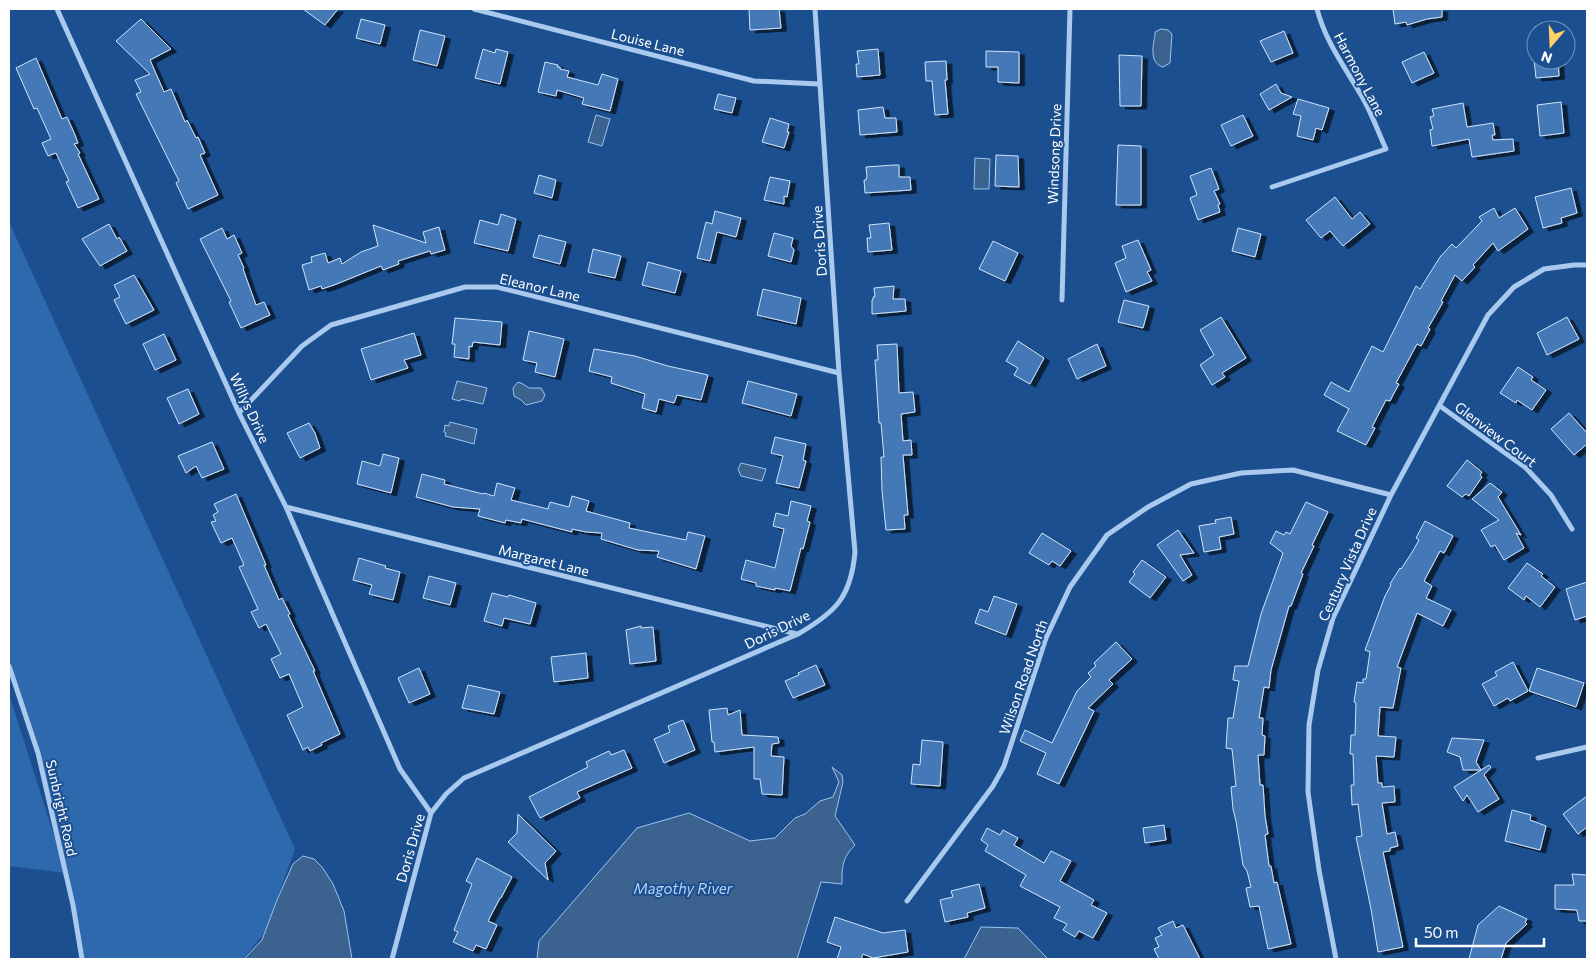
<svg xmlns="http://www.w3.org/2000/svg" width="1596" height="968" font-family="Commissioner,sans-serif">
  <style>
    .green { fill: #2e69ad }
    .water { fill: #3c6290; stroke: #9cc4f0 }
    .building { fill: #4478b7; stroke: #cfe3fa; filter: url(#shadow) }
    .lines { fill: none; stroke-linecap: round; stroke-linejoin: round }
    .street { stroke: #a9c9ee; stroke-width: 5 }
    .labels { text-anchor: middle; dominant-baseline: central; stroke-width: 4; stroke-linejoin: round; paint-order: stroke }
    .street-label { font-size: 14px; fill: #fff; stroke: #1b4f8f }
    .water-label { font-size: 15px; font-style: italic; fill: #b5d3f5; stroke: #1b4f8f }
  </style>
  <defs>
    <filter id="shadow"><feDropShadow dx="5.5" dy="3" stdDeviation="0" flood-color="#0009"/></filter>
  </defs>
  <rect width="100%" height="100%" fill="#1b4f8f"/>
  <!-- green -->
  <path class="green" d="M9,222L295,849L265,932L243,959H82L66,873L9,866V694L63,864L38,753L9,666Z"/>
  <!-- water -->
  <path class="water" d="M1161,29L1168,30L1172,34L1170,63L1163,67C1149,63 1153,46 1155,35V32Z
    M596,115L610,119L602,146L588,142Z
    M975,158L990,159L989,189H974Z
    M457,381L487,388L483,404L461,399L460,401L452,399Z
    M518,382L523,384L529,388H541L545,395L542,401L526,405L521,400L514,396L513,388Z
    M450,422L477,429L474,444L445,436L446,433L444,432L445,425L449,426Z
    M741,463L766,469L762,481L741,476L738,469Z
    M832,767L842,775L843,782L835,816L855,845C842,858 842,867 842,884L821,882L797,959H537L539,941L637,828L689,813L750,841L775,838L795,818L805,814L820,801L833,797L839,782Z
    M303,856L314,859L322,867L333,884L344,911L352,959H244L262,940L277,900L293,864Z
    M981,927L1018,928L1048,959H964Z"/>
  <!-- building -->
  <path class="building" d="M303,9H338L325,25Z
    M749,9H779L781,28L750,30Z
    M1393,9H1442V17L1427,19L1407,25L1406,22L1395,24Z
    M141,19L171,49L150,60L164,92L171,89L185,122L187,120L196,138L198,137L205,153L200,155L218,195L188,209L176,183L179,181L136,94L141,92L135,80L150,74L116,41Z
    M361,19L385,25L380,44L356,38Z
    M420,30L445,36L437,66L413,60Z
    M1284,31L1293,53L1271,62L1260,41Z
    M483,49L495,53L496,49L508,52L500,84L475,78Z
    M878,49L880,75L857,77L856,64H859L857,51Z
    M986,51L1019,52V83L998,82V67H986Z
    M1424,52L1434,73L1412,83L1402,62Z
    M1119,55L1142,56L1141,106H1120Z
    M36,58L62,119L67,117L75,135L78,143L74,144L80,153L78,154L99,199L78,208L66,182L69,181L56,153L48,156L42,143L51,139L37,108L34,109L16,68Z
    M1534,60H1558L1559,76L1536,78Z
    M946,61L947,80H945L948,114L935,115L932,81H926L925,62Z
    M545,62L558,65L557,67H560V69L569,71L567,77L598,85L602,74L618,79L610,111L582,104L584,98L557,90L556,96L538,92Z
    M1276,84L1281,93L1292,97L1269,110L1260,94Z
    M718,94L736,98L732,113L714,109Z
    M1298,99L1329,108L1322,130L1316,128L1313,140L1297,136L1301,116L1293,114Z
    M1561,102L1564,133L1540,136L1537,105Z
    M1463,103L1467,127L1493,123L1495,135H1492L1493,140L1513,139L1514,151L1472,157L1469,139L1432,146L1430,130L1433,129L1430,117L1434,116L1432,109Z
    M883,107L885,118H896L897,132L860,135L858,110Z
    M1243,115L1253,136L1231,146L1221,125Z
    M770,118L789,124L787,132H789L784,148L762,142Z
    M1118,145L1141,146V205H1116Z
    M996,155L1018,156L1019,187L995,186Z
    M894,165H899V177H910L911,190L865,193L864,180H866L867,176L866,167Z
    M1211,168L1219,189L1214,191L1220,204L1218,205L1220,212L1198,220L1190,198L1197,195L1190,176Z
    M539,175L556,180L552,198L534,193Z
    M770,177L790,181L787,197L784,196V204L764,200Z
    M1571,188L1577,213L1561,218L1562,223L1543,228L1535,197Z
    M1335,197L1352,219L1360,212L1370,224L1343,246L1330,231L1321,238L1306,220Z
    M1494,208L1499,218L1515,208L1528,229L1498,251L1493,243L1473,265L1475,267L1462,281L1455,275L1441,301L1443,302L1428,328L1430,329L1421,346L1417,344L1396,383L1399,384L1393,395L1390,401L1386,400L1372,427L1375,428L1366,445L1337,431L1349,409L1324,395L1331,382L1349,392L1372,346L1383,352L1416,286L1420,289L1440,257L1452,244L1456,248L1482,221L1479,217Z
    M715,211L741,218L736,237L717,232L710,261L697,258L706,222L712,224Z
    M501,214L516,219L508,251L474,243L480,220L498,225Z
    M889,223L892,250L868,252L867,238H871L869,225Z
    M109,224L117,239L119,237L127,251L100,266L82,239Z
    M373,225L426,243L423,232L439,227L445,250L431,254L430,251L398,261L399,264L383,270L381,266L334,285L322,289L321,286L309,290L302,265L312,262L311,257L325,253L328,263L340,258L342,264L361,252L378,246Z
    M222,228L227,239L234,235L242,253L238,255L244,268L243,269L256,305L264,302L270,315L241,328L229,302L231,301L200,239Z
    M1238,228L1261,234L1255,257L1232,251Z
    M774,233L793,238L791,246L794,250L791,262L768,256Z
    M539,235L566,242L560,264L533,257Z
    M1138,240L1151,270L1147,272L1152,281L1126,292L1115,263L1126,258L1122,246Z
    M993,241L1018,253L1005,281L979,269Z
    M593,249L621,256L615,278L588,272Z
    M648,262L681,271L675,293L642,285Z
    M134,275L154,310L126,324L114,300L120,297L114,285Z
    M894,286L893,299H905L906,311L872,314V300H873V297H875L874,288Z
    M763,289L801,298L796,324L757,315Z
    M1124,300L1149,306L1143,328L1118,322Z
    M1221,317L1246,358L1222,373L1225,377L1212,385L1200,365L1214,355L1200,330Z
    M1567,317L1579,339L1547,355L1537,333Z
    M455,318L502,322L500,345L473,342L472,347L469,346V359L454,357L455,344H452Z
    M529,331L564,339L555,377L535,372L537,363L523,360Z
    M414,333L421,355L404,360L408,368L371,380L361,349Z
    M164,334L176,360L155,370L143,344Z
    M1018,341L1044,358L1030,384L1014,375L1018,368L1006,361Z
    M897,344L899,393L913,392L915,412L901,414L903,441L911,440L912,455H903L908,515H904L905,529L886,530L882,491L881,457H884L881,423H879L875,360H878L877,345Z
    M1097,344L1106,366L1077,379L1068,359Z
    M594,349L635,356L668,366L708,375L701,400L677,395L674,403L659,399L656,412L642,408L645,394L611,383L612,377L589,371Z
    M1518,367L1533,377L1531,380L1546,390L1532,410L1517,400L1516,403L1500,393Z
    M748,381L797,394L791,416L742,403Z
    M188,389L199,414L179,424L167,398Z
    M1569,413L1587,433V444L1574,455L1551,429Z
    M309,423L315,433L320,448L300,458L287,433Z
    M775,437L806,444L803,460L806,461L799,488L776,483L783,456L771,453Z
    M212,442L224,469L202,478L196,466L186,473L178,456Z
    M383,454L399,458L391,493L357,484L362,461L380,466Z
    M1467,460L1482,472L1480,475L1482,477L1469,496L1466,494L1462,497L1447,486Z
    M422,474L445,480L444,484L483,494L484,493L494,496L497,483L515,488L511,500L548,509L550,502L569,507L572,496L589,501L586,511L630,523L629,528L686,540L688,532L705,536L696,569L657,557L659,551L638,550L601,539L602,533L586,532L572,529V532L522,519L521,523L506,520L505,523L478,516L480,509L453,507L416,497Z
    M1490,483L1502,492L1498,497L1521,535L1516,533L1524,548L1504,560L1495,545L1491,547L1481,530L1499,520L1472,499Z
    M236,494L266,565H264L279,600L282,598L290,614L288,615L315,671H313L340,734L321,743L322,745L310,751L308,747L303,750L287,715L303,707L289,674L280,678L271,659L281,654L266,624L259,628L251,612L258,609L239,567L244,565L232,538L221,543L211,522L216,521L213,515L218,512L214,504Z
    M791,501L811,506L807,521L810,522L803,549L801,548L790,591L775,588V590L756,586V583L741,579L746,560L775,568L784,529L773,526L776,513L788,516Z
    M1306,502L1328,512L1312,545L1314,546L1301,573L1303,574L1291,606H1289L1271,670L1269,688L1264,687L1259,718H1263L1262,735L1265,736L1264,755H1258L1260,785H1263L1265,816L1268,834L1265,835L1269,866H1271L1274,883L1277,882L1291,944L1268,949L1259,906L1250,907L1246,888L1251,887L1247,871L1243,865L1236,821L1233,809L1231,787L1236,786L1232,749L1226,748L1228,718H1233L1239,681L1233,680L1235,666H1248L1261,614L1283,553L1270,543L1276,531L1284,535L1286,532L1290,534Z
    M1231,517L1234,534L1219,537L1221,549L1204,552L1199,526L1216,523L1215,520Z
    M1425,521L1453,536L1444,553L1440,551L1424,581L1432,586L1426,598L1451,610L1443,626L1417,613L1397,667L1401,668L1393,708L1380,707L1378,736L1396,737L1394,757L1376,756L1378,783H1382V787L1394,786L1395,802L1382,803L1387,834L1395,832L1398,846L1390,848V851L1383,852L1403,947L1378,952L1371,909L1356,837L1362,836L1358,804L1352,805L1351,785H1354L1353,754H1350L1351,735H1355L1356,703L1354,702L1357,682L1363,683V679H1366L1370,652L1365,650L1385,596L1391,585L1390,584L1400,568L1401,569L1411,554L1419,540L1416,538Z
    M1178,530L1194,553L1180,555L1192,575L1183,581L1157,545Z
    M1042,533L1071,551L1060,566L1052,561L1049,565L1029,553Z
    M359,558L386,566L385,568L400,572L393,600L369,594L372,585L353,580Z
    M1142,560L1166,577L1150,598L1129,582L1135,574L1133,572Z
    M1527,563L1543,574L1541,576L1555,587L1540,607L1526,596L1524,600L1508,588Z
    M429,576L456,583L450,605L423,598Z
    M1587,582V616L1575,620L1566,589Z
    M492,593L508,597L509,595L536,603L530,624L504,618L502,626L484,621Z
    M994,596L1017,604L1006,635L975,623L980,609L988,612Z
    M641,626V628L653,627L656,661L630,664L626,630Z
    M1116,642L1132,659L1109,680L1113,684L1088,708L1094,711L1059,784L1037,774L1046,753L1020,741L1025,730L1052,743L1077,691L1091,677L1088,673L1096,666L1094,663Z
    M586,653L588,678L554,682L551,657Z
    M1513,662L1528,691L1510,701L1508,698L1494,706L1482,684L1497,676L1495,672Z
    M816,665L825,685L793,698L785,681L799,675L798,673Z
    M419,668L430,694L409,703L398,678Z
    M1537,668L1584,683L1576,707L1529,691Z
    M468,685L500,692L494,714L462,708Z
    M727,708L728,715L740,710L742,735L778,737L779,743L772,744L771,756L784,757L782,795L762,794L760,779H754V747L715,752L714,742H712L709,710Z
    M683,720L695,750L664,763L654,739L670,732L668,726Z
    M1452,738L1484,740L1476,762L1481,770H1463L1460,757L1447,752Z
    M922,740L943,742L940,786L911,784L913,764L920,765Z
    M624,750L632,768L577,792L580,798L540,818L529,797L588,767L586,762L594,758L609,751L611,755Z
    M1489,765L1491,767L1484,775L1499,799L1478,812L1467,795L1463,801L1454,787Z
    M1587,796V827L1578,834L1563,814Z
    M1512,810L1531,815L1530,820L1546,826L1540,850L1505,841Z
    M518,814L556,851L545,863L548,880L508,842L517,833Z
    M1164,825L1166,840L1145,843L1143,828Z
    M987,828L1000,835L1003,830L1018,838L1014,845L1044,863L1051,851L1071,861L1060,881L1094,900L1091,905L1107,913L1093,938L1079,931L1075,937L1063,930L1067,924L1054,918L1060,907L1020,886L1026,875L985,851L988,845L981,840Z
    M477,858L512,877L501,898H500L488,921L497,925L486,949L476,945L473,951L453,942L458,932L454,930L472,884L466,881Z
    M1572,874L1587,875V921H1579L1577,910L1555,909V885H1574Z
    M979,884L985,908L967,913L968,917L945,922L940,900L953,897L951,891Z
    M1499,906L1527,919L1525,922L1527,924L1506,943L1501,959H1469L1478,925Z
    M835,917L883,933L905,930L908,952L873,958L863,954L861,959H837L841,947L827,942Z
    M1173,921L1176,928L1183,925L1200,959H1159L1154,949L1159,947L1155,938L1162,935L1158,928Z"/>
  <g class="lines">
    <!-- street -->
    <path class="street" d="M57,9L239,413L286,507L400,769L431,813
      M474,9L754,81L819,84
      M1272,187L1386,149C1379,134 1373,117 1365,102C1348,71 1326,44 1317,9
      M1062,300L1070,9
      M1440,406L1526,468L1551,495L1572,529
      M239,413L302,346L331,325L465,287H497L839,373
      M286,507L797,634
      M9,666L38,753L73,905L82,959
      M1538,758L1587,747
      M907,901L993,786L1004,766L1046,638L1070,587L1107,535L1148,507L1191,484L1241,473L1293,470L1391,495
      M392,959L431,813L446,794L464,778L798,634C836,612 851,597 855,552L839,373L815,9
      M1336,959L1319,870L1308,792L1309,725L1318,670L1333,618L1391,495L1488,315L1514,287L1544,269L1574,265H1587"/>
  </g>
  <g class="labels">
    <!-- street labels -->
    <g class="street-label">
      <text transform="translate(648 42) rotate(14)">Louise Lane</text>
      <text transform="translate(1360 74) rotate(62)">Harmony Lane</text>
      <text transform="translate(1054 154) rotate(-88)">Windsong Drive</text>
      <text transform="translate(819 241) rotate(-94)">Doris Drive</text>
      <text transform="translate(540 287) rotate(13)">Eleanor Lane</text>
      <text transform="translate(250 408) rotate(65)">Willys Drive</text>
      <text transform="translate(1496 434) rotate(37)">Glenview Court</text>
      <text transform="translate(544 560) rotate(14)">Margaret Lane</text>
      <text transform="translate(1347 564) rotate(-66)">Century Vista Drive</text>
      <text transform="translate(777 629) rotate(-26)">Doris Drive</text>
      <text transform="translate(1023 677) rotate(-71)">Wilson Road North</text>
      <text transform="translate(62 808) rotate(77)">Sunbright Road</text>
      <text transform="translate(410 848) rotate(-74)">Doris Drive</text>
    </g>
    <!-- water labels -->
    <g class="water-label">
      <text x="683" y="888">Magothy River</text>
    </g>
  </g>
  <!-- border -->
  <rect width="1596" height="968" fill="none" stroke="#ffffff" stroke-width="20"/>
  <!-- north arrow -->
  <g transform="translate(1551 45) rotate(199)"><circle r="24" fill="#1b4f8f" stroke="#7695bc"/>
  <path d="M0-4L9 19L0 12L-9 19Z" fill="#ffd166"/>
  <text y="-8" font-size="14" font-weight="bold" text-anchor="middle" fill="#ffffff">N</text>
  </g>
  <!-- scale -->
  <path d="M1416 938v8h128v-8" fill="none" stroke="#ffffff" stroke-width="2.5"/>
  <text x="1424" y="938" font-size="15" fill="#ffffff" stroke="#1b4f8f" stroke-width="4" paint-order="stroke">50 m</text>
</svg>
